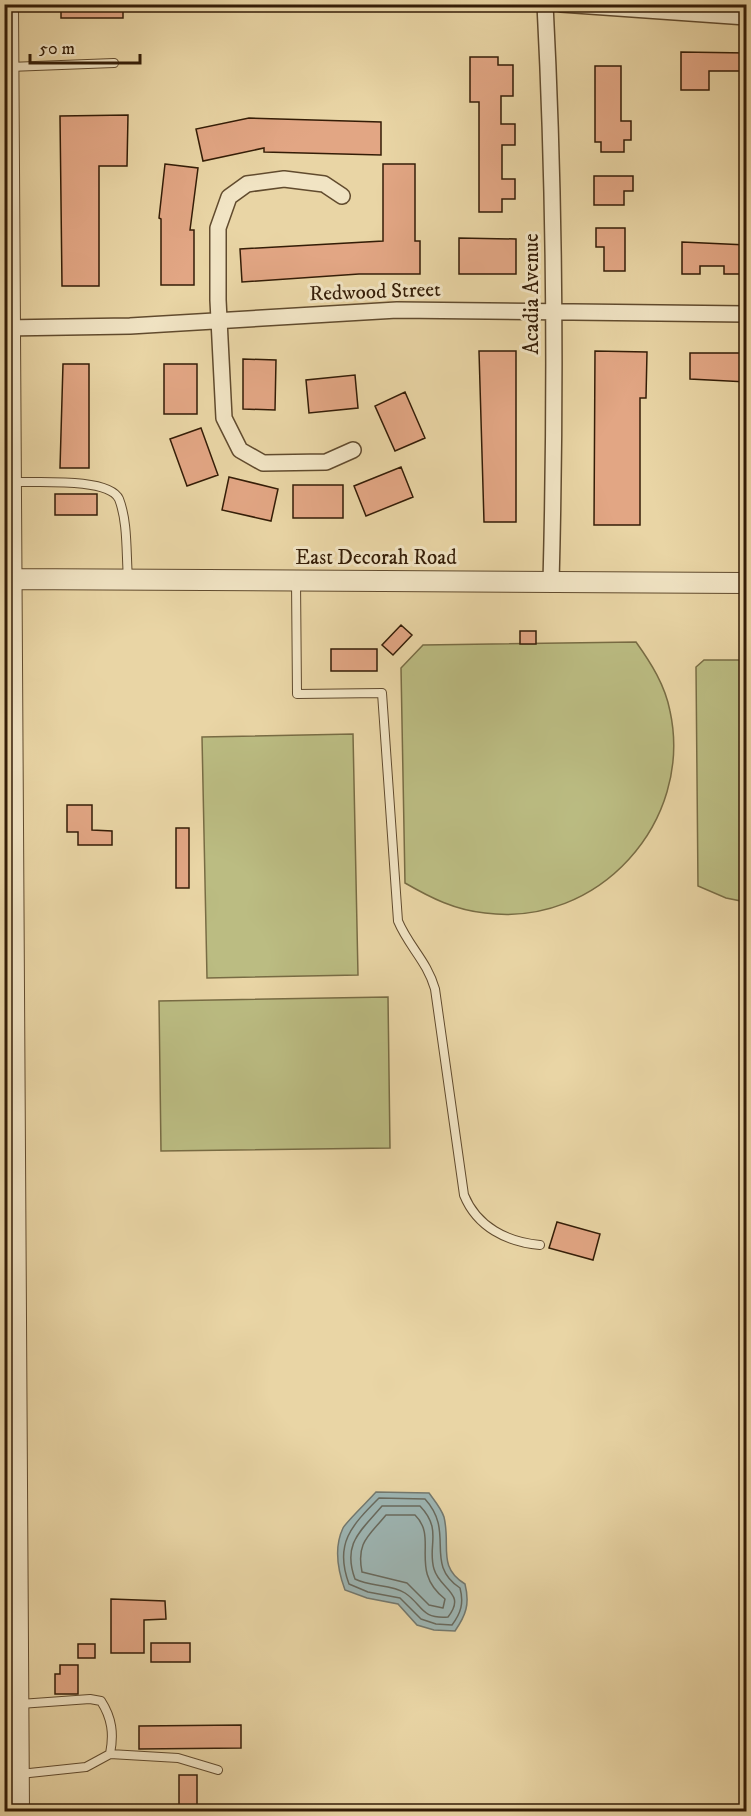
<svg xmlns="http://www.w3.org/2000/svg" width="751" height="1816" font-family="'IM FELL DW Pica',serif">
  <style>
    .green { fill: #bbbc82; stroke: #786c44; stroke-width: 1.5 }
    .water { fill: #9db5b3; stroke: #73786e; stroke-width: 1.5 }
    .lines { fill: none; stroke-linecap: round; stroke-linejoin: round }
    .shore { stroke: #68695d; stroke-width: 1.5 }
    .building { fill: #e2a684; stroke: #341d07; stroke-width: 1.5 }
    .service-casing { stroke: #614b2e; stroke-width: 10 }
    .minor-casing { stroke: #614b2e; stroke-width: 18 }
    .tertiary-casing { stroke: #614b2e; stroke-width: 22 }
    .service { stroke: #f1e4c4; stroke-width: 8 }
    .minor { stroke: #f1e4c4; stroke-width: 15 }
    .tertiary { stroke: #f1e4c4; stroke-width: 20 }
    .labels { text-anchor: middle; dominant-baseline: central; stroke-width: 6; stroke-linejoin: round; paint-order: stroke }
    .street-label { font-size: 21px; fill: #341d07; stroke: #f1e4c4 }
  </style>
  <rect width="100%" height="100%" fill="#e9d5a5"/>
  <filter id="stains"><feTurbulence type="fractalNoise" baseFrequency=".00333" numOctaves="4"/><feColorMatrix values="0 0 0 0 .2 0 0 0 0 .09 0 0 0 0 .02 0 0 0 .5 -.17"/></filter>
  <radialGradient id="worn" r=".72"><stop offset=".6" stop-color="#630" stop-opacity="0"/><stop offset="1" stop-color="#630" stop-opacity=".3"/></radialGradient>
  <!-- green -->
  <path class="green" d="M636,642C651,663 665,685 670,711C694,822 598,928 485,913C455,910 431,898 405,883L401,668L423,645Z
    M704,660H746V902L726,898L698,886L696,667Z
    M353,734L358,975L207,978L202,737Z
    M388,997L390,1148L161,1151L159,1001Z"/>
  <!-- water -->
  <path class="water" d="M376,1492L429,1493C434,1500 441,1508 444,1517C451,1546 437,1567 465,1584C470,1604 466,1615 455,1631L434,1630L417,1625L398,1604L367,1598L345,1590C338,1571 334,1547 343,1528C346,1522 369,1500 376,1492Z"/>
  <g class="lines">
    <!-- shore -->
    <path class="shore" d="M379,1498L425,1499C456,1533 423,1563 460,1588C464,1603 461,1613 452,1625L436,1624L421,1619L400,1598L368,1592L349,1584C334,1544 351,1526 379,1498Z
      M382,1506H420C443,1530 427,1546 434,1569C440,1590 467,1593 448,1617C420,1619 423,1605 405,1593C392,1584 370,1587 355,1579C342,1543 361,1531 382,1506Z
      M386,1515H415C439,1538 408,1570 445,1599L443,1608L429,1605L407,1583L362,1572C356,1542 369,1536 386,1515Z"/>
  </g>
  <!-- building -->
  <path class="building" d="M61,4H123V18H61Z
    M681,52L747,53V71H709V90H681Z
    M470,57H498V65H513V96H501V124H515V145H502V179H515V199H502V212H479V102H470Z
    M595,66H621V121H631V140H624V152H601V142H595Z
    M128,115L127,166H99V286H62L60,116Z
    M249,118L381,122V155L264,152V148L203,161L196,129Z
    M165,164L198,168L190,230H194V285H161V219L159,218Z
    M383,164H415V241H420V274H359L242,282L240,249L383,241Z
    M594,176H633V191H624V205H594Z
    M596,228H625V271H604V247H596Z
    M459,238L516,239V274H459Z
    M682,242L747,245V274H724V266H700V274H682Z
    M479,351H516V522H484Z
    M595,351L647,352L646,398H640V525H594Z
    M690,353H747V382L690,379Z
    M243,359L276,360L275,410L243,409Z
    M63,364H89V468H60Z
    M164,364H197V414H164Z
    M355,375L358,408L309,413L306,380Z
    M405,392L425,438L395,451L375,406Z
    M201,428L218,475L187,486L170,439Z
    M401,467L413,497L366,516L354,486Z
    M229,477L278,489L271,521L222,510Z
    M293,485H343V518H293Z
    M55,494H97V515H55Z
    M401,625L412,635L393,655L382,645Z
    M520,631H536V644H520Z
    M331,649H377V671H331Z
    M67,805H92V830L112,831V845H78V832H67Z
    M176,828H189V888H176Z
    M557,1222L600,1234L593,1260L549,1248Z
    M111,1599L165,1601L166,1619L144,1620V1653H111Z
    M151,1643H190V1662H151Z
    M78,1644H95V1658H78Z
    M60,1665H78V1694H55V1674H60Z
    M241,1725V1748L139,1749V1726Z
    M179,1775H197V1812H179Z"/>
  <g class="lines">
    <!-- service casing -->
    <g class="service-casing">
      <path id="service" d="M9,67L114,63
        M12,482C34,483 109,477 119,499C128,522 126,554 128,578
        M296,581L297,694L382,693L398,921C409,947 427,961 435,989L464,1195C477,1227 507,1242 540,1245
        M20,1704L90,1699L101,1701C112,1718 114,1734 110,1754L86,1767L20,1774
        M110,1754L178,1758L218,1770"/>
    </g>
    <!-- minor casing -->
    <g class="minor-casing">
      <path id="minor" d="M545,4C555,197 556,390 551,583
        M561,4L746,17
        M342,196L324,184L284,179L247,184L229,197L218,228V300L224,418L240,450L263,463L326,462L353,450
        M4,328L130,326L397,310L746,314"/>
    </g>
    <!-- tertiary casing -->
    <g class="tertiary-casing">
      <path id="tertiary" d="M8,4L19,1812
        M4,579L746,583"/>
    </g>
    <!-- service -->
    <use href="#service" class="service"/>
    <!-- minor -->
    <use href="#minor" class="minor"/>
    <!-- tertiary -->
    <use href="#tertiary" class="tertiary"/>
  </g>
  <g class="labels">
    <!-- street labels -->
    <g class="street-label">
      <text transform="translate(375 292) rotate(-2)">Redwood Street</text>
      <text transform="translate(532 294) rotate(-90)">Acadia Avenue</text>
      <text x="376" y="558">East Decorah Road</text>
    </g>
  </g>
  <!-- margin -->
  <rect width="751" height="1816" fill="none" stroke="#e9d5a5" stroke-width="24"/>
  <rect x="6" y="6" width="739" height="1804" fill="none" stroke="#341d07" stroke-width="3"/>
  <rect x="12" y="12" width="727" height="1792" fill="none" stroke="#341d07" stroke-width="1.5"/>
  <!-- scale -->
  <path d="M30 54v9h110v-9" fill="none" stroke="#341d07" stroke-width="3"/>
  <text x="39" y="54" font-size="18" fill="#341d07" stroke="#f1e4c4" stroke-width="4.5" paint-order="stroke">50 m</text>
  <rect width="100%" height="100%" filter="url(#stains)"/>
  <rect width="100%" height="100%" fill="url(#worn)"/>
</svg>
